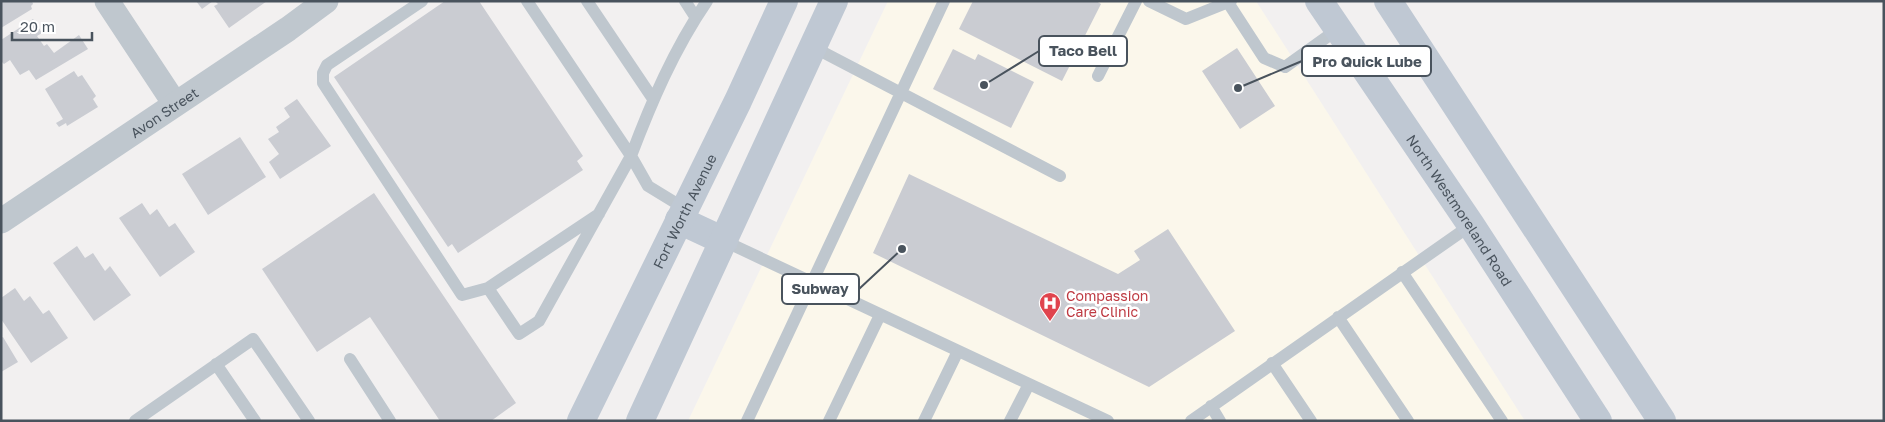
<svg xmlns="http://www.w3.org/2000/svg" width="1885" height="422" font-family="'Golos Text',sans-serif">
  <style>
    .commercial { fill: #fbf7eb }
    .building { fill: #caccd2 }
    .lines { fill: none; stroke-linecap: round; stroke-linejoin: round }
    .lane { stroke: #bfc7ce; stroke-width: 12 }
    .street { stroke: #bfc7ce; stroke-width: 25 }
    .secondary { stroke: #bfc8d3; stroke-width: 28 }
    .labels { text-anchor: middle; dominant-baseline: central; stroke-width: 5; stroke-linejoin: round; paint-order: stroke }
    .street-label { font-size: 14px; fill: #49535d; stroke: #fff }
    .health-label { font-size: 14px; fill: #be3a42; stroke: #fff; text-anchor: start }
    .leader { fill: none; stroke: #49535d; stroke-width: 2 }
    .callout-dot { fill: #49535d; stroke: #fff; stroke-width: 2 }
    .callout { fill: #fff; stroke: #49535d; stroke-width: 2 }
    .callout-label { font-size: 15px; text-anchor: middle; font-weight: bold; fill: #49535d }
  </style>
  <rect width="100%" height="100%" fill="#f2f0f0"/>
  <!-- commercial -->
  <path class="commercial" d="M888,1H1256L1525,421H688Z"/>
  <!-- building -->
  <path class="building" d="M1,1H32L33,4L31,6L32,9L1,28Z
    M196,1H213L202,9Z
    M215,1H267L229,28L214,6L218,4Z
    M445,1H479L583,156L577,161L583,170L458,253L452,244L448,247L334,77Z
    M973,1H1096L1101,4L1062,81L959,29Z
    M33,19L42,33L37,36L44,46L47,44L54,53L79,35L88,49L36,80L29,70L20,75L10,60L4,64L1,61V40Z
    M1237,48L1275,106L1240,129L1202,71Z
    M953,49L975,60L978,54L1034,82L1011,128L933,89Z
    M74,71L78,77L82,75L96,96L93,99L98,107L67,126L66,123L59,127L56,123L63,119L45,89Z
    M297,99L331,146L280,179L269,162L279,154L268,139L279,132L276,127L290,117L284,108Z
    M240,137L266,177L208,215L182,174Z
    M909,174L1118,274L1140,260L1134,251L1168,229L1235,331L1149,387L873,253Z
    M374,193L516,403L491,421H440L370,317L317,352L262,269Z
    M142,203L150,215L157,209L169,227L175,223L195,252L160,277L119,218Z
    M77,246L85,258L93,253L105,271L110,266L131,295L94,321L53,263Z
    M15,288L24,301L30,296L43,314L49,310L68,338L31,363L1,319V298Z
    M3,337L18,362L1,372V338Z"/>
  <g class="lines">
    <!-- lane -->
    <path class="lane" d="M422,1L327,65L323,73V83L462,295L488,288
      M527,1L631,156L539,321L519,334L488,288L599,214
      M587,1L653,99
      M685,1L696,18
      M1149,1L1186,19L1231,1
      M1227,1L1264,58L1285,67L1338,29
      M813,47L1060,176
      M1098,76L1136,1
      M684,208L648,186L631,156C651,103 674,49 707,1
      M724,241L1108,421
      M1402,272L1502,421
      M1338,317L1408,421
      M350,359L390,421
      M1272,363L1311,421
      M216,364L255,421
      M1211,406L1220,421
      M135,421L253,339L309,421
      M747,421L944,1
      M829,421L880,315
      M924,421L958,351
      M1010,421L1029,384
      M1191,421L1471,225"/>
    <!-- street -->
    <g class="street">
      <path d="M107,1L175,104"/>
      <path id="s1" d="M1,221L288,29L326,1"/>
    </g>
    <!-- secondary -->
    <g class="secondary">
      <path id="s2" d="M1319,1L1471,225L1598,421"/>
      <path d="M1388,1L1662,421"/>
      <path d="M679,220L724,241"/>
      <path id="s3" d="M581,421L738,101L784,1"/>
      <path d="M640,421L834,1"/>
    </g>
  </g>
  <!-- icons -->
  <defs>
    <g id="hospital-pin" transform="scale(1.125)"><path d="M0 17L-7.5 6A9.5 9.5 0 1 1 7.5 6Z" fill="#e0444e" stroke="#fff"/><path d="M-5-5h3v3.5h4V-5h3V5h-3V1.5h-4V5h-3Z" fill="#fff"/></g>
  </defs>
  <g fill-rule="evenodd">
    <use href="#hospital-pin" x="1050" y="303"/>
  </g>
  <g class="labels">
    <!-- street labels -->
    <g class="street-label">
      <text stroke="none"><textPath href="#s1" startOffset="196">Avon Street</textPath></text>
      <text stroke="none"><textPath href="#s2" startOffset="252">North Westmoreland Road</textPath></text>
      <text stroke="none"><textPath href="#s3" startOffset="234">Fort Worth Avenue</textPath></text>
    </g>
    <!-- health labels -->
    <g class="health-label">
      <text x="1066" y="295">Compassion<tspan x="1066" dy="16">Care Clinic</tspan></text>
    </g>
  </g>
  <!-- callouts -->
  <path class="leader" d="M984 85L1039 51M1238 88L1302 61M902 249L859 289"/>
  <g class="callout-dot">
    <circle cx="984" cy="85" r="5"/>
    <circle cx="1238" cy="88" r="5"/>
    <circle cx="902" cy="249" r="5"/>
  </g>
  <g class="callout">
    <rect x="1039" y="36" width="88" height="30" rx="5"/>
    <rect x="1302" y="46" width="129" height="30" rx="5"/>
    <rect x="782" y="274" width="77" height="30" rx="5"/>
  </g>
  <g class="callout-label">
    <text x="1083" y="56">Taco Bell</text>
    <text x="1367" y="67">Pro Quick Lube</text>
    <text x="820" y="294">Subway</text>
  </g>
  <!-- border -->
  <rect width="1885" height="422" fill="none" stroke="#49535d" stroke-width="5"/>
  <!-- scale -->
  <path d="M12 32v8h80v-8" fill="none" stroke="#49535d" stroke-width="2.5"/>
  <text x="20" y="32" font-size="15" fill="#49535d" stroke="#ffffff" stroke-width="4" paint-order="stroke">20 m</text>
</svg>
